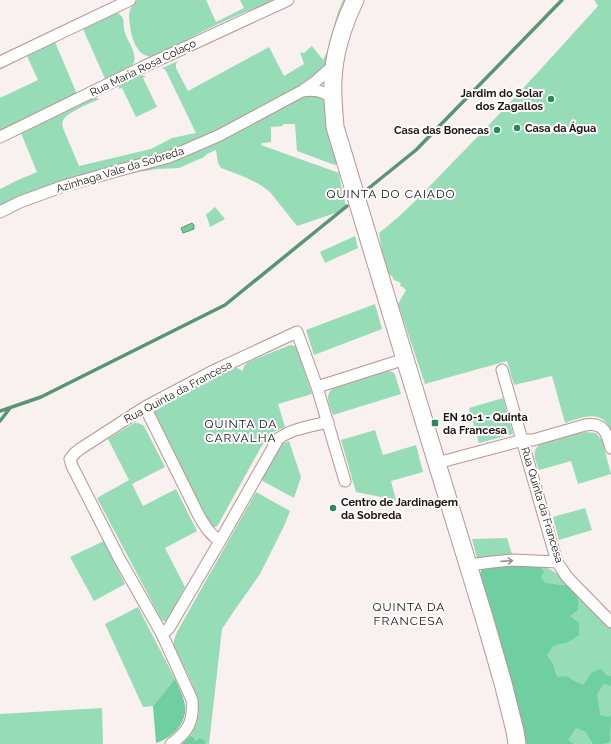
<svg xmlns="http://www.w3.org/2000/svg" width="611" height="744" font-family="Raleway,sans-serif">
  <style>
    .green { fill: #96dcb7 }
    .forest { fill: #70cfa0 }
    .water { fill: #70ce9f; stroke: #589574 }
    .lines { fill: none; stroke-linecap: round; stroke-linejoin: round }
    .stream { stroke: #589574; stroke-width: 3.5 }
    .street-casing { stroke: #bb9393; stroke-width: 13 }
    .primary-casing { stroke: #bb9393; stroke-width: 19 }
    .street { stroke: #fff; stroke-width: 11 }
    .primary { stroke: #fff; stroke-width: 17 }
    .oneway { stroke: #9a9494 }
    .poi-dot { fill: #2a885f; stroke: #fff; stroke-width: 1.5 }
    .labels { text-anchor: middle; dominant-baseline: central; stroke-width: 4; stroke-linejoin: round; paint-order: stroke }
    .street-label { font-size: 11px; fill: #1f1111; stroke: #fff }
    .poi-label { font-size: 11px; font-weight: bold; fill: #1f1111; stroke: #fff; text-anchor: start }
    .neighbourhood-label { font-size: 12px; letter-spacing: 1px; fill: #1f1111; stroke: #fff }
  </style>
  <rect width="100%" height="100%" fill="#f9f0f0"/>
  <!-- green -->
  <path class="green" d="M138,0H206L216,22L244,8L240,0H273C263,7 247,11 236,16C215,25 195,35 175,46C167,50 157,59 147,56C135,52 131,35 130,25C128,15 129,5 138,0Z
    M343,0H347L326,65L314,79L192,144L0,207V189L18,180L37,172L21,133L93,97L97,98L99,99C91,103 68,112 64,119C62,122 62,125 63,128L79,166L151,149L172,138L196,133L166,71L164,69L162,68L178,61L176,64V68L188,91L269,47L284,76L304,64L300,52L304,53L312,46L323,60L327,52L337,15Z
    M594,0H611V430C601,409 583,417 565,423L552,376L514,385L507,361L425,384L398,304L406,290L403,287L400,286L401,283L394,280L392,276L389,274L384,264L379,233C405,213 428,188 451,164C502,113 549,60 598,6Z
    M112,13C115,13 118,12 120,15C125,18 123,24 124,29C126,40 137,51 134,62C132,69 113,77 106,81L83,29L55,42L77,94L0,132V98L38,80L27,56L0,70V66Z
    M139,75L146,76L143,78L157,107L136,117L122,88L119,89V87L121,84Z
    M308,93L322,97L324,100L328,125L337,164L335,165L297,151L295,124H283V126L271,127V142L262,143L261,145L339,173L342,191L347,209L297,226L270,192C256,180 237,174 221,168L218,163L216,150L207,154L204,157L179,168L157,169L120,175H115L174,161L214,142Z
    M215,207L225,219L210,227L206,214L208,213Z
    M355,236L358,248L325,263L320,252Z
    M375,304L382,329L314,355L306,330Z
    M290,345L295,346L297,348L312,394L278,404L285,427L275,431L261,447L218,525L216,527H211L209,525L152,409L213,375L235,367L239,369L242,371L243,370C244,365 246,363 250,361Z
    M387,371L393,372L395,375L401,394L333,415C330,406 324,396 332,389Z
    M503,398L513,434L479,443L469,408Z
    M134,423C138,423 140,423 144,426L165,467L132,484L143,506L176,489L197,531L165,548L185,587L168,619L166,621H163L161,619L97,498L129,480L108,439Z
    M375,430L383,455L416,445L423,472L391,481L396,500L356,492L341,440Z
    M585,432L596,433L602,440L611,474L578,484L571,461L539,470C535,459 530,451 542,443Z
    M289,441L301,477L294,498L259,479L281,444Z
    M256,492L290,511L285,524L260,574L236,608L222,629L209,744H206L199,739L196,741L192,736H190C209,709 192,684 180,658C177,653 173,647 174,641C174,638 176,635 177,632Z
    M585,508L592,530L559,540L553,517Z
    M507,538L513,557L478,559L477,558L472,539Z
    M104,541L125,584L94,601L70,557Z
    M537,565C547,567 554,571 561,577L611,627V744H524L481,571Z
    M138,607L175,679L153,706L143,707L105,624Z
    M102,708L103,744H0V714Z"/>
  <!-- forest -->
  <path class="forest" d="M492,565H537L544,571L541,577L545,583L559,585H569C578,594 579,597 578,610L570,616L579,623V635L568,642L553,646L547,655L553,664L557,677L567,676L574,681L583,685L592,672L601,669L607,676H611V686L604,684L597,694L600,715L609,717L611,715L610,742L602,744H593L586,732L576,728L568,740L574,744H524L480,575C481,567 485,567 492,565Z
    M175,679C179,688 184,697 185,706C187,724 172,738 156,743L153,706Z
    M190,736H192L196,741L200,738L205,741V743L206,744H182Z"/>
  <!-- water -->
  <path class="water" d="M192,223L194,225V229L183,233L181,228Z"/>
  <g class="lines">
    <!-- stream -->
    <path class="stream" d="M364,192L416,150L562,0
      M0,411L41,397L225,305L347,206
      M0,421L10,408"/>
    <!-- street casing -->
    <g class="street-casing">
      <path id="street" d="M0,62L130,0
        M302,91C317,89 320,91 333,97
        M0,137L143,67L288,0
        M0,212L20,202L64,186L120,170L169,157L188,149L220,135L302,91L315,82L334,65
        M502,370L557,562L567,577L611,622
        M317,387L405,359
        M145,407L199,516C205,526 210,535 220,541
        M437,463L523,440H533L585,425C604,422 607,433 611,448
        M468,565L492,562L513,560L557,562
        M162,634L169,628L220,541L278,439C290,429 312,426 328,422
        M171,744C188,732 194,721 192,700L162,634L119,558L72,466L70,459L75,453L80,449L145,407L211,372L297,332L317,387L345,481"/>
    </g>
    <!-- primary casing -->
    <g class="primary-casing">
      <path id="primary" d="M355,0C343,25 334,53 333,80C332,96 334,111 335,127L405,359L484,617L503,683L515,731L517,744"/>
    </g>
    <!-- street -->
    <use href="#street" class="street"/>
    <!-- primary -->
    <use href="#primary" class="primary"/>
  </g>
  <!-- one-way arrows -->
  <defs><path id="oneway-shaft" d="M-6 0H5M1.5-3L5.5 0L1.5 3" fill="none" stroke-width="1.6" stroke-linecap="round" stroke-linejoin="round"/></defs>
  <use class="oneway" href="#oneway-shaft" transform="translate(507 561) rotate(-4)"/>
  <!-- markers -->
  <g class="poi-dot">
    <circle cx="551" cy="99" r="4"/>
    <circle cx="517" cy="128" r="4"/>
    <circle cx="497" cy="130" r="4"/>
    <rect x="431" y="419" width="8" height="8" rx="2"/>
    <circle cx="333" cy="508" r="4"/>
  </g>
  <g class="labels">
    <!-- street labels -->
    <g class="street-label">
      <text transform="translate(143 68) rotate(-26)">Rua Maria Rosa Colaço</text>
      <text transform="translate(120 170) rotate(-17)">Azinhaga Vale da Sobreda</text>
      <text transform="translate(178 392) rotate(-28)">Rua Quinta da Francesa</text>
      <text transform="translate(542 505) rotate(73)">Rua Quinta da Francesa</text>
    </g>
    <!-- poi labels -->
    <g class="poi-label">
      <text x="543" y="93" text-anchor="end">Jardim do Solar<tspan x="543" dy="13">dos Zagallos</tspan></text>
      <text x="525" y="128">Casa da Água</text>
      <text x="489" y="130" text-anchor="end">Casa das Bonecas</text>
      <text x="443" y="417">EN 10-1 - Quinta<tspan x="443" dy="13">da Francesa</tspan></text>
      <text x="341" y="502">Centro de Jardinagem<tspan x="341" dy="13">da Sobreda</tspan></text>
    </g>
    <!-- neighbourhood labels -->
    <g class="neighbourhood-label">
      <text x="391" y="194">QUINTA DO CAIADO</text>
      <text x="241" y="424">QUINTA DA<tspan x="241" dy="14">CARVALHA</tspan></text>
      <text x="409" y="607">QUINTA DA<tspan x="409" dy="14">FRANCESA</tspan></text>
    </g>
  </g>
</svg>
